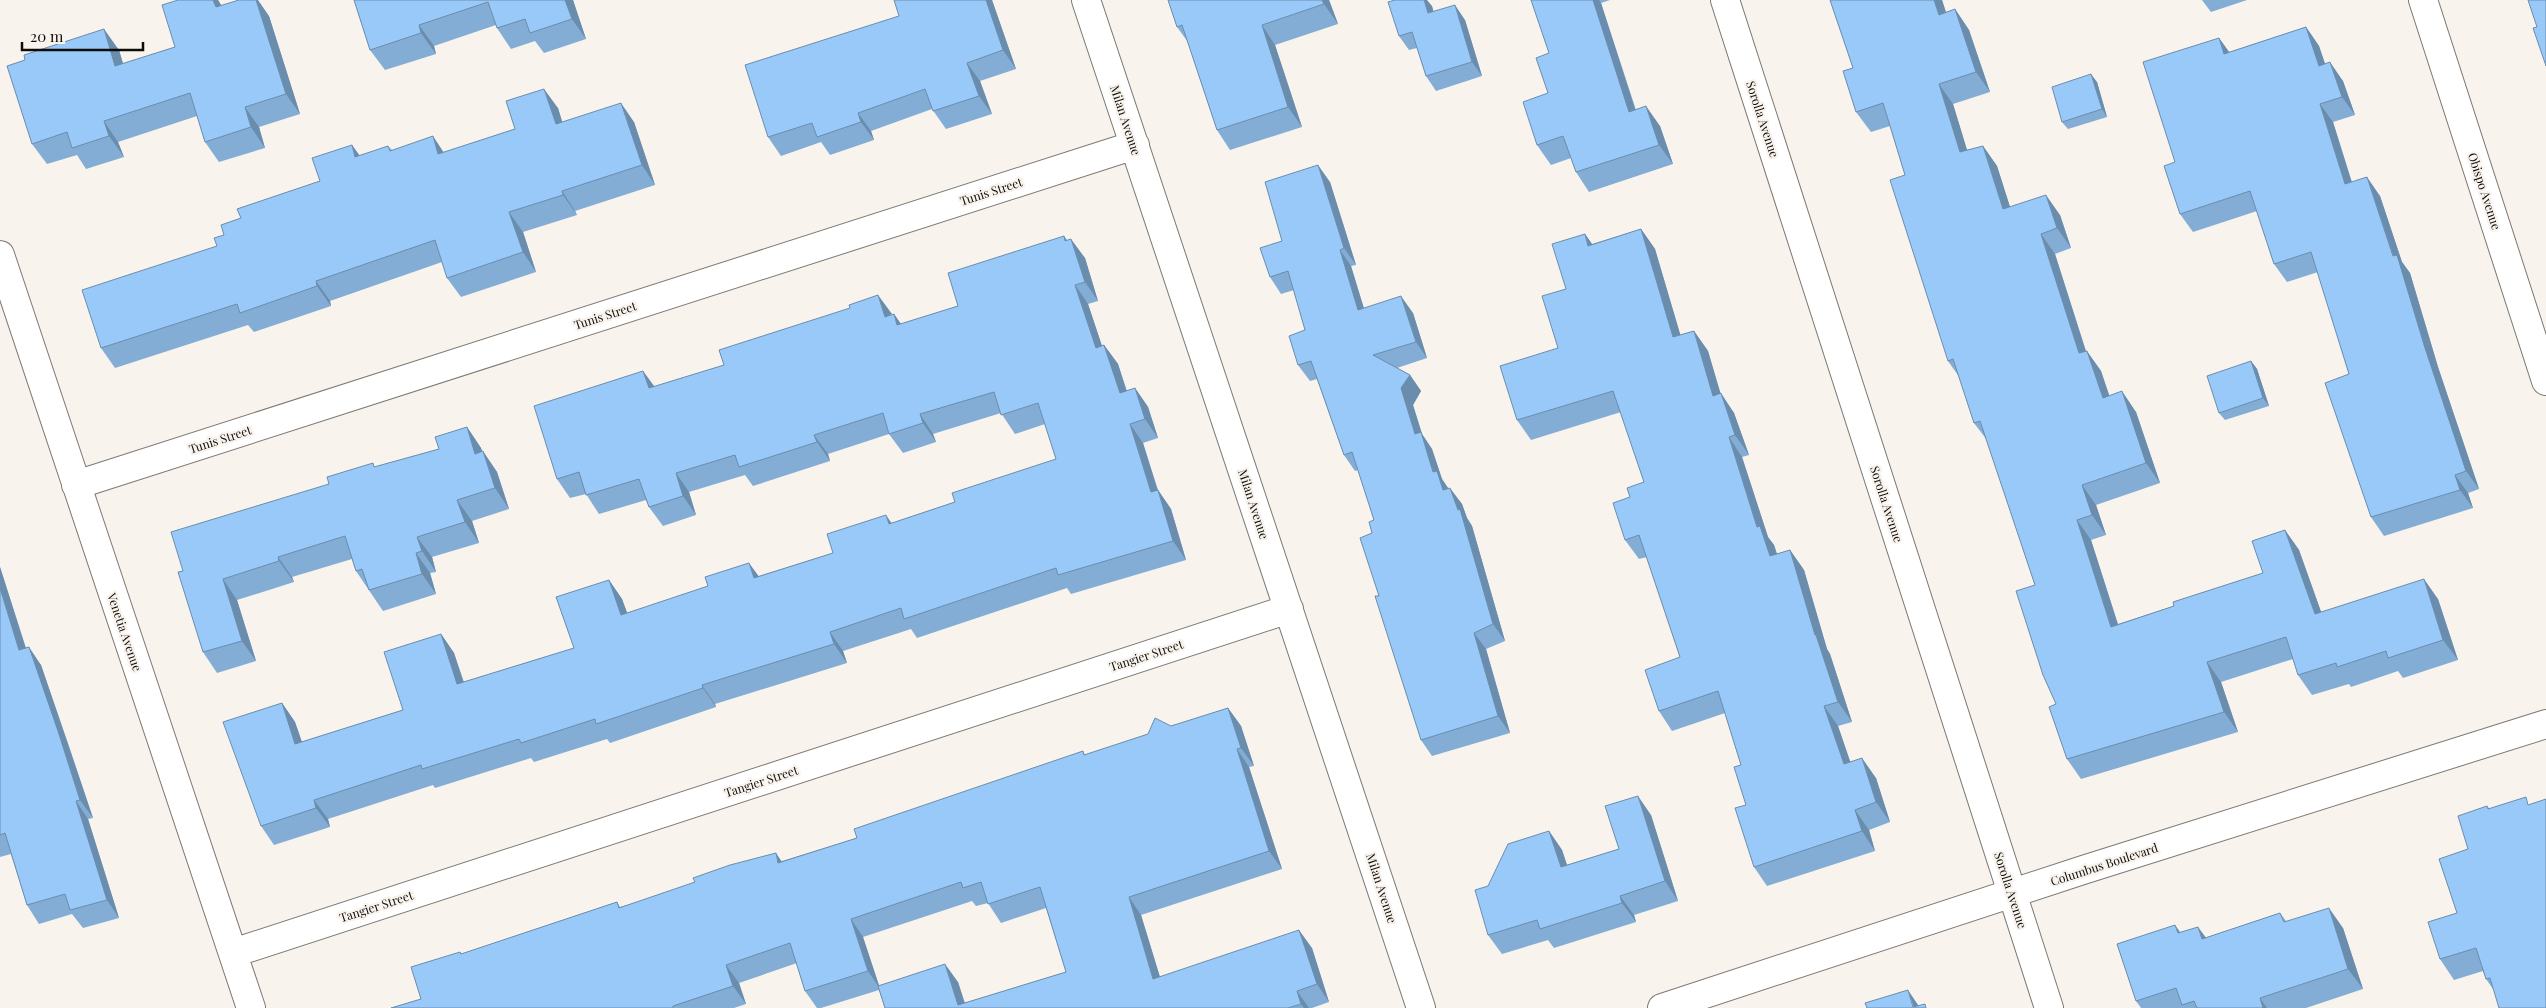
<svg xmlns="http://www.w3.org/2000/svg" width="2546" height="1008" font-family="'Playfair Display',serif">
  <style>
    .lines { fill: none; stroke-linecap: round; stroke-linejoin: round }
    .street-casing { stroke: #7d7872; stroke-width: 30 }
    .street { stroke: #fff; stroke-width: 28 }
    .wall { fill: #83add5; fill-rule: evenodd }
    .shaded-wall { fill: #6a8dae }
    .building { fill: #98c9f8; stroke: #6a8dae }
    .labels { text-anchor: middle; dominant-baseline: central; stroke-width: 4.5; stroke-linejoin: round; paint-order: stroke }
    .street-label { font-size: 12px; fill: #0e0c0a; stroke: #f8f3ed }
  </style>
  <rect width="100%" height="100%" fill="#f8f3ed"/>
  <g class="lines">
    <!-- street casing -->
    <g class="street-casing">
      <path id="street" d="M1086,0L1421,1008
        M1725,0L2049,1008
        M2423,0L2546,381
        M0,255L251,1008
        M76,485L1135,145
        M233,953L1289,609
        M1662,1008L2083,870L2546,724"/>
    </g>
    <!-- street -->
    <use href="#street" class="street"/>
  </g>
  <!-- wall -->
  <path class="wall" d="M218,0L221,6L269,16L300,114L259,127L265,148L219,162L205,142L197,116L118,142L124,157L86,169L77,155L47,164L32,144L25,60L119,50L123,64L175,47Z
    M354,0H573L586,39L544,53L535,41L511,49L497,28L496,25L434,46L436,54L385,70L370,50Z
    M992,0L1016,69L980,81L992,114L946,129L932,109L871,131L874,140L830,155L821,142L781,156L768,137L899,16Z
    M1168,0H1329L1338,24L1275,45L1302,127L1230,150L1217,130L1188,42L1177,27Z
    M1531,0H1610L1601,3L1636,110L1660,126L1673,164L1589,192L1576,172L1571,158L1551,165L1537,145L1548,93L1549,53Z
    M1830,0H1942L1946,12L1955,9L1969,30L1990,92L1953,104L1967,150L1983,146L1997,166L2010,207L2060,215L2071,248L2055,254L2086,351L2101,371L2109,396L2136,412L2160,483L2096,505L2106,535L2091,540L2118,624L2174,606L2263,573L2285,530L2299,550L2321,612L2438,599L2458,660L2403,678L2398,671L2351,687L2349,684L2312,695L2298,675L2293,659L2221,682L2238,732L2081,779L2067,759L2056,704L2035,585L1987,440L1974,423L1960,378L1948,361L1905,175L1890,126L1871,132L1856,112L1853,68Z
    M2202,0H2247L2211,12Z
    M1432,6L1433,12L1465,20L1482,76L1436,91L1426,76L1417,48L1409,50L1399,36Z
    M2306,27L2319,46L2325,64L2343,81L2355,115L2333,122L2352,182L2380,196L2402,262L2410,273L2438,367L2479,489L2468,493L2473,508L2384,536L2371,517L2349,374L2318,272L2287,282L2274,264L2257,211L2193,232L2180,214L2175,162L2219,38L2229,52Z
    M2097,82L2107,117L2068,129L2062,122Z
    M558,108L562,122H634L655,185L575,211L577,215L523,232L536,272L461,297L447,278L442,262L330,301L331,306L254,332L248,325L115,368L101,348L217,246L224,235L241,218L320,181L352,145L360,156L388,146L392,150L444,153L515,129Z
    M1330,182L1356,265L1351,266L1364,308L1413,313L1427,358L1397,368L1410,375L1421,391L1413,405L1422,434L1432,449L1442,479L1448,488L1462,504L1467,518L1472,526L1505,641L1486,649L1510,733L1432,756L1421,740L1379,596L1372,533L1374,520L1358,470L1355,471L1344,455L1317,379L1310,381L1298,365L1305,330L1294,290L1281,294L1270,277L1282,241Z
    M1641,229L1655,249L1680,335L1694,331L1708,351L1720,393L1734,413L1749,455L1742,457L1768,537L1774,545L1777,554L1790,550L1804,570L1827,649L1830,654L1852,722L1838,726L1850,762L1876,778L1890,822L1869,830L1875,851L1767,886L1754,867L1741,765L1725,713L1672,731L1659,711L1680,657L1647,557L1639,559L1625,540L1630,497L1644,482L1621,412L1531,440L1517,420L1558,348L1585,234L1592,244Z
    M1064,236L1067,240L1085,258L1098,301L1088,304L1102,346L1104,345L1118,364L1127,391L1135,388L1148,407L1158,438L1143,443L1158,490L1171,509L1186,560L1071,594L1067,588L917,638L911,629L843,651L847,663L715,704L716,707L610,743L607,739L534,762L531,758L435,788L433,785L328,819L330,827L274,845L261,826L282,703L295,722L302,742L403,710L441,634L454,653L464,682L574,648L609,580L622,599L627,613L759,576L833,553L892,523L955,502L1056,459L1045,424L1015,434L1001,413L933,434L936,442L903,453L889,434L828,454L830,461L753,486L745,475L689,492L696,515L663,526L649,507L646,500L599,514L586,494L570,498L557,479L643,371L654,387L894,314L901,324L958,306Z
    M2251,361L2257,369L2269,406L2225,420L2219,413Z
    M467,427L481,448L482,451L497,472L509,509L472,521L479,543L432,557L436,572L430,573L436,594L383,611L356,571L352,559L292,577L294,582L237,600L256,661L217,673L203,652L183,571L329,484L376,467L439,449Z
    M0,567L26,648L41,665L70,749L93,818L88,819L119,918L83,928L72,914L39,924L27,905L11,854L0,857Z
    M1228,708L1241,726L1254,766L1249,767L1282,869L1141,915L1160,977L1312,948L1329,1002L1312,1008H885L879,990L821,1008H817L805,991L797,963L739,983L746,1004L734,1008H391L421,999L460,952L462,954L617,902L620,907L782,861L857,838L1083,751L1085,755ZM972,901L976,906L988,903L1001,923L1046,908L1066,972L965,1003L958,982L879,985L863,937Z
    M2487,806L2490,809L2493,989L2486,979L2483,971L2454,980L2440,959L2457,913Z
    M1651,815L1678,901L1634,915L1636,922L1554,948L1548,940L1502,954L1488,935V886L1549,831L1562,850L1567,865L1619,849Z
    M2280,913L2286,921L2343,928L2363,989L2306,1008H2141L2136,1001L2181,932L2206,938Z"/>
  <!-- shaded-wall -->
  <path class="shaded-wall" d="M213,0H218L225,11L216,7Z
    M256,0H258L269,16L300,114L286,94Z
    M565,0H573L586,39L572,19Z
    M986,0H992L1016,69L1003,50Z
    M1322,0H1329L1338,24L1324,4Z
    M1424,0H1427L1432,6L1438,28L1428,13Z
    M1593,0H1599L1601,3L1642,131L1629,112Z
    M1934,0H1942L1953,35L1939,15Z
    M1455,5L1465,20L1482,76L1472,62Z
    M1955,9L1969,30L1990,92L1976,72Z
    M419,25L434,46L436,54L421,33Z
    M1262,25L1275,45L1302,127L1288,107Z
    M2306,27L2319,46L2332,84L2319,66Z
    M104,29L119,50L130,87L115,66Z
    M2219,38L2232,56L2224,54Z
    M2330,62L2343,81L2355,115L2342,97Z
    M967,63L980,81L992,114L979,96Z
    M2091,74L2097,82L2107,117L2102,109Z
    M1939,84L1953,104L1974,173L1960,152Z
    M544,89L558,108L569,144L556,124Z
    M621,103L634,122L655,185L642,165Z
    M2320,104L2333,122L2358,203L2345,184Z
    M1646,106L1660,126L1673,164L1659,145Z
    M245,107L259,127L265,148L251,127Z
    M858,113L871,131L874,140L861,122Z
    M104,121L118,142L124,157L109,136Z
    M433,136L446,156L438,154Z
    M352,145L366,165L355,157Z
    M1983,146L1997,166L2017,229L2003,209Z
    M1318,165L1330,182L1356,265L1344,248Z
    M2367,177L2380,196L2402,262L2410,273L2438,367L2479,489L2466,471Z
    M562,191L575,211L577,215L563,195Z
    M2046,195L2060,215L2071,248L2057,228Z
    M509,212L523,232L536,272L523,252Z
    M1641,229L1655,249L1687,357L1673,337Z
    M1585,234L1599,254L1588,246Z
    M2041,234L2055,254L2093,374L2079,353Z
    M1064,236L1076,254L1071,239L1085,258L1098,301L1085,282Z
    M1340,250L1351,266L1369,326L1358,310Z
    M316,281L330,301L331,306L317,286Z
    M1075,285L1088,304L1109,367L1096,348Z
    M878,295L892,314L885,317Z
    M1401,296L1413,313L1427,358L1416,342Z
    M894,314L907,333L897,325Z
    M1694,331L1708,351L1727,415L1713,396Z
    M1104,345L1118,364L1133,412L1120,393Z
    M2087,351L2101,371L2117,418L2103,398Z
    M2251,361L2257,369L2269,406L2263,398Z
    M643,371L657,390L649,388Z
    M1410,375L1421,391L1413,405L1422,434L1432,449L1442,479L1448,488L1454,507L1443,490L1415,434L1401,388Z
    M1135,388L1148,407L1158,438L1145,419Z
    M2122,391L2136,412L2160,483L2146,463Z
    M1721,393L1734,413L1749,455L1735,435Z
    M920,414L933,434L936,442L923,423Z
    M1130,424L1143,443L1164,511L1151,492Z
    M467,427L481,448L489,474L475,454Z
    M814,435L828,454L830,461L817,442Z
    M1729,437L1742,457L1768,537L1774,545L1784,576L1770,556L1757,527Z
    M483,451L497,472L509,509L495,488Z
    M676,473L689,492L696,515L683,496Z
    M2455,475L2468,493L2473,508L2460,490Z
    M2082,485L2096,505L2106,535L2092,515Z
    M1450,488L1462,504L1467,518L1472,526L1505,641L1493,624Z
    M1158,490L1171,509L1186,560L1173,541Z
    M457,500L472,521L479,543L465,522Z
    M886,515L899,534L889,524Z
    M2077,520L2091,540L2125,647L2111,627Z
    M2285,530L2299,550L2329,634L2315,614Z
    M417,537L432,557L436,572L422,551Z
    M1790,550L1804,570L1827,649L1830,654L1852,722L1838,702L1815,635Z
    M416,553L430,573L436,594L422,574Z
    M278,557L292,577L294,582L279,561Z
    M749,563L763,582L754,578Z
    M0,567L32,668L19,650L0,588Z
    M223,579L237,600L256,661L242,641Z
    M2424,579L2438,599L2458,660L2443,640Z
    M609,580L622,599L635,634L621,615Z
    M830,632L843,651L847,663L834,644Z
    M1474,633L1486,649L1510,733L1498,716Z
    M441,634L454,653L470,703L457,684Z
    M29,647L41,665L93,818L80,800Z
    M2207,662L2221,682L2238,732L2224,712Z
    M702,685L715,704L716,707L703,688Z
    M282,703L295,722L309,763L295,744Z
    M1824,706L1838,726L1858,784L1844,764Z
    M1228,708L1241,726L1254,766L1241,748Z
    M1237,749L1249,767L1282,869L1269,851Z
    M1862,758L1876,778L1890,822L1876,802Z
    M1638,796L1651,815L1678,901L1665,881Z
    M314,800L328,819L330,827L316,808Z
    M76,801L88,819L119,918L107,900Z
    M1855,810L1869,830L1875,851L1862,831Z
    M1549,831L1562,850L1574,886L1561,867Z
    M776,853L788,871L778,863Z
    M1620,896L1634,915L1636,922L1622,903Z
    M1129,897L1141,915L1166,997L1153,979Z
    M2329,908L2343,928L2363,989L2348,969Z
    M851,919L863,937L880,989L868,971Z
    M2175,925L2190,946L2178,933Z
    M2198,927L2213,947L2202,939Z
    M1299,930L1312,948L1329,1002L1317,984Z
    M945,964L958,982L966,1008L958,1005Z
    M726,965L739,983L746,1004L733,986Z
    M1908,990L1920,1008H1914Z
    M1297,991L1309,1008H1304L1301,1004Z
    M2260,998L2267,1008H2263Z"/>
  <!-- building -->
  <path class="building" d="M178,0H213L216,7L239,0H256L286,94L245,107L251,127L205,142L190,93L104,121L109,136L72,148L67,132L32,144L7,66L25,60L24,55L104,29L115,66L175,47L162,5Z
    M354,0H565L572,19L530,33L525,19L497,28L488,2L419,25L421,33L370,50Z
    M894,0H986L1003,50L967,63L979,96L933,111L925,89L858,113L861,122L817,137L812,123L768,137L745,65L899,16Z
    M1168,0H1322L1324,4L1262,25L1288,107L1217,130L1182,25L1177,27Z
    M1395,0H1424L1428,13L1455,5L1472,62L1426,76L1412,32L1399,36L1388,2Z
    M1531,0H1593L1629,112L1646,106L1659,145L1576,172L1563,136L1537,145L1523,102L1548,93L1536,58L1549,53Z
    M1830,0H1934L1939,15L1955,9L1976,72L1939,84L1960,152L1983,146L2003,209L2046,195L2057,228L2041,234L2079,353L2087,351L2103,398L2122,391L2146,463L2082,485L2092,515L2077,520L2111,627L2174,606L2173,602L2263,573L2252,541L2285,530L2315,614L2424,579L2443,640L2388,658L2386,651L2337,667L2336,663L2298,675L2286,637L2207,662L2224,712L2067,759L2049,707L2056,704L2043,675L2016,591L2035,585L1980,421L1974,423L1953,359L1948,361L1890,180L1905,175L1883,103L1856,112L1843,71L1853,68Z
    M2528,0H2546V66L2533,28L2537,27Z
    M2306,27L2319,66L2330,62L2342,97L2320,104L2345,184L2367,177L2393,256L2397,255L2425,348L2466,471L2455,475L2460,490L2371,517L2325,383L2349,374L2311,252L2274,264L2250,191L2180,214L2164,166L2175,162L2143,62L2219,38L2224,54Z
    M2091,74L2102,109L2062,122L2052,87Z
    M544,89L556,124L621,103L642,165L562,191L563,195L509,212L523,252L447,278L435,240L316,281L317,286L240,313L237,304L101,348L82,290L217,246L214,238L224,235L221,225L241,218L237,209L320,181L312,158L352,145L355,157L388,146L390,151L433,136L438,154L515,129L506,101Z
    M1318,165L1344,248L1340,250L1358,310L1401,296L1416,342L1373,355L1410,375L1401,388L1415,434L1421,432L1433,472L1437,471L1443,490L1450,488L1458,510L1460,509L1493,624L1474,633L1498,716L1421,740L1375,596H1379L1360,538L1372,533L1369,522L1374,520L1352,452L1344,455L1311,361L1298,365L1289,336L1305,330L1288,271L1270,277L1260,248L1282,241L1265,182Z
    M1641,229L1673,337L1694,331L1713,396L1721,393L1735,435L1729,437L1757,527L1760,526L1770,556L1790,550L1815,635H1816L1838,702L1824,706L1844,764L1862,758L1876,802L1855,810L1862,831L1754,867L1735,808L1746,805L1734,767L1741,765L1718,691L1659,711L1645,670L1680,657L1639,535L1625,540L1613,503L1630,497L1627,488L1644,482L1613,391L1517,420L1500,366L1558,348L1542,296L1566,289L1552,244L1585,234L1588,246Z
    M1064,236L1065,241L1071,239L1085,282L1075,285L1096,348L1104,345L1120,393L1135,388L1145,419L1130,424L1151,492L1158,490L1173,541L1058,575L1056,568L904,619L901,608L830,632L834,644L702,685L703,688L596,724L595,719L521,743L519,739L422,769L421,765L314,800L316,808L261,826L223,722L282,703L295,744L403,710L384,652L441,634L457,684L574,648L556,597L609,580L621,615L708,586L705,577L749,563L754,578L833,553L827,534L886,515L889,524L955,502L952,493L1056,459L1038,403L1001,415L994,392L920,414L923,423L889,434L883,413L814,435L817,442L739,467L735,455L676,473L683,496L649,507L639,479L586,495L579,472L557,479L534,406L643,371L649,388L724,365L719,350L850,308L849,305L878,295L885,317L894,314L897,325L958,306L948,273Z
    M2251,361L2263,398L2219,413L2207,376Z
    M467,427L475,454L483,451L495,488L457,500L465,522L417,537L422,551L416,553L422,574L369,590L362,569L356,571L345,536L278,557L279,561L223,579L242,641L203,652L178,572L183,571L171,532L329,484L327,477L373,463L374,467L439,449L435,437Z
    M0,588L19,650L29,647L58,731L80,800L76,801L107,900L70,910L65,894L27,905L5,833L0,835Z
    M1228,708L1241,748L1237,749L1269,851L1129,897L1153,979L1299,930L1317,984L1297,991L1301,1004L1288,1008H885L878,986L945,964L958,1005L1066,972L1040,887L988,904L981,882L963,888L961,882L851,919L868,971L805,991L790,943L726,965L733,986L673,1006V1008H391L421,999L411,967L460,952L461,954L617,902L619,908L695,882L693,878L730,865L776,853L778,863L857,838L854,829L1083,751L1084,755L1148,734L1155,718L1171,726Z
    M1638,796L1665,881L1620,896L1622,903L1540,929L1537,920L1488,935L1475,890L1488,886L1508,844L1549,831L1561,867L1619,849L1605,806Z
    M2526,797L2528,805L2546,799V1008H2499L2490,978L2486,979L2476,948L2440,959L2428,922L2457,913L2439,859L2468,849L2458,816L2487,806L2488,809Z
    M2329,908L2348,969L2260,998L2263,1008H2197L2194,1001L2182,1005L2176,988L2136,1001L2117,944L2175,925L2178,933L2198,927L2202,939L2280,913L2284,922Z
    M1908,990L1913,1007L1925,1004L1926,1008H1867L1865,1003Z"/>
  <g class="labels">
    <!-- street labels -->
    <g class="street-label">
      <text transform="translate(1763 119) rotate(72)">Sorolla Avenue</text>
      <text transform="translate(1126 120) rotate(72)">Milan Avenue</text>
      <text transform="translate(991 191) rotate(-18)">Tunis Street</text>
      <text transform="translate(2485 191) rotate(72)">Obispo Avenue</text>
      <text transform="translate(605 315) rotate(-18)">Tunis Street</text>
      <text transform="translate(220 439) rotate(-18)">Tunis Street</text>
      <text transform="translate(1254 504) rotate(72)">Milan Avenue</text>
      <text transform="translate(1887 504) rotate(72)">Sorolla Avenue</text>
      <text transform="translate(125 632) rotate(71)">Venetia Avenue</text>
      <text transform="translate(1146 655) rotate(-18)">Tangier Street</text>
      <text transform="translate(761 781) rotate(-18)">Tangier Street</text>
      <text transform="translate(2104 864) rotate(-18)">Columbus Boulevard</text>
      <text transform="translate(1382 888) rotate(72)">Milan Avenue</text>
      <text transform="translate(2011 890) rotate(72)">Sorolla Avenue</text>
      <text transform="translate(376 906) rotate(-18)">Tangier Street</text>
    </g>
  </g>
  <!-- scale -->
  <path d="M22 42v8h121v-8" fill="none" stroke="#0e0c0a" stroke-width="2.5"/>
  <text x="30" y="42" font-size="15" fill="#0e0c0a" stroke="#f8f3ed" stroke-width="4" paint-order="stroke">20 m</text>
</svg>
